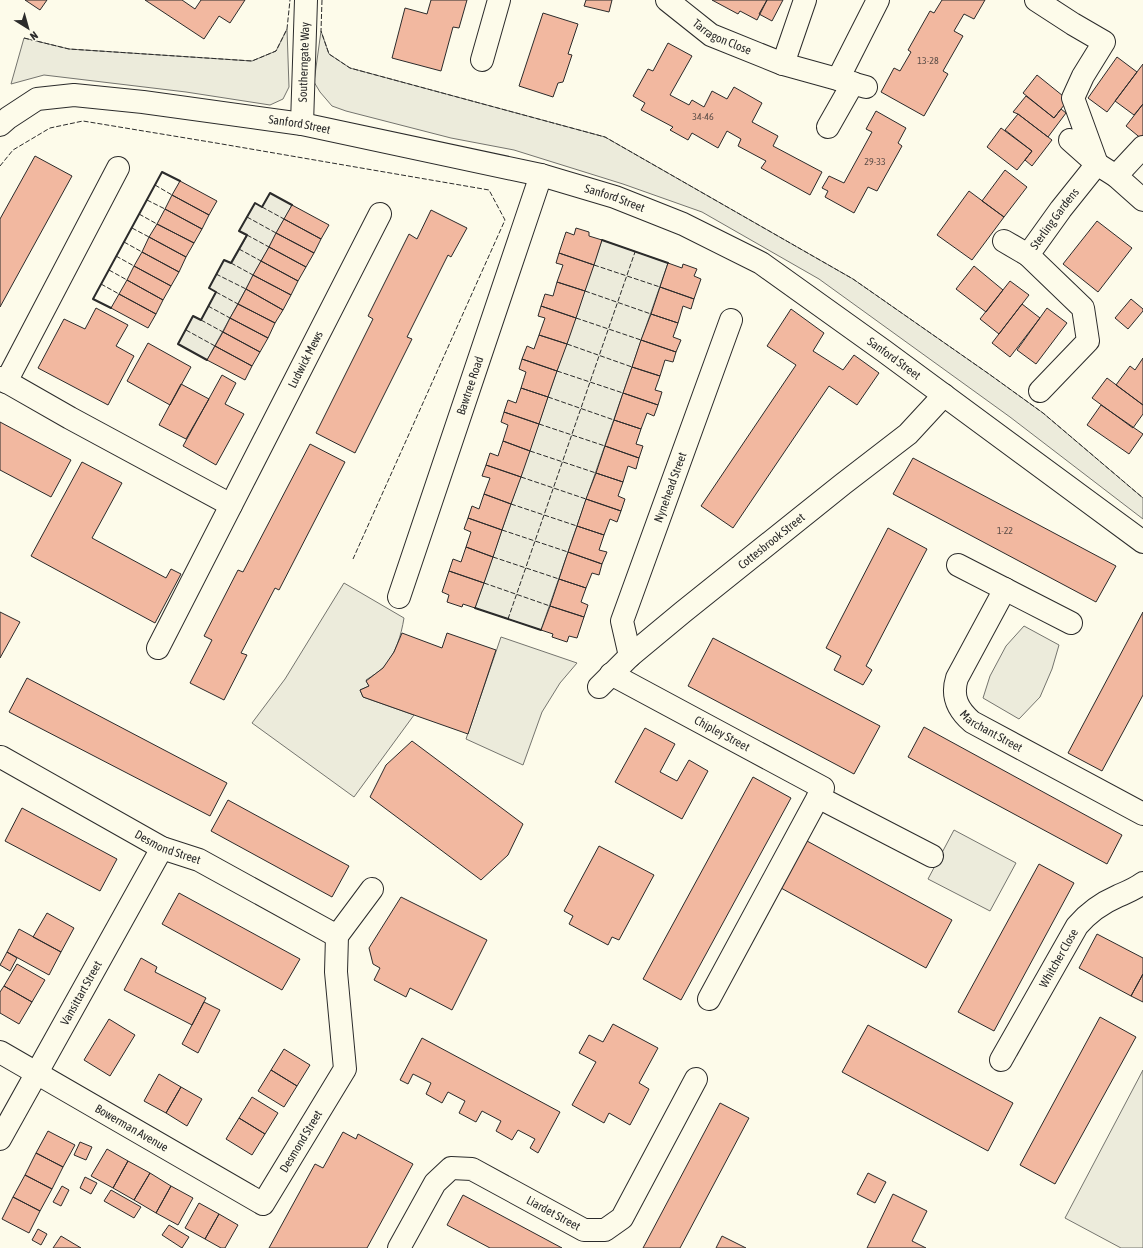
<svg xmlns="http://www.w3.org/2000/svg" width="1143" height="1248" font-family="'Asap Condensed',sans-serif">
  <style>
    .green { fill: #ecebdb; stroke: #74746e }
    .building { fill: #f2b8a0; stroke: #2b2b2b }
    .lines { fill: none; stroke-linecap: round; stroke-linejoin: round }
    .street-casing { stroke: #2b2b2b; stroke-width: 24 }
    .secondary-casing { stroke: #2b2b2b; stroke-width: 24 }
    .street { stroke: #fdfbea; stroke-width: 22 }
    .secondary { stroke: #fdfbea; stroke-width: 22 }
    .fence { stroke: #2b2b2b; stroke-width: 1; stroke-dasharray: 5 2; stroke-linecap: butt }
    .wall { stroke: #2b2b2b; stroke-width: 2 }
    .labels { text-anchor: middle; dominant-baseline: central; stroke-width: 3; stroke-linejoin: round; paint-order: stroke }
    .number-label { font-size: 10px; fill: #5d4e48 }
    .street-label { font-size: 12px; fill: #2b2b2b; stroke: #fdfbea }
  </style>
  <rect width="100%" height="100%" fill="#fdfbea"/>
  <!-- green -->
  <path class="green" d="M287,29L289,87L283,99L270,105L186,92L44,75L11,84L24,38L69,49L252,61L276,51Z
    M321,31L329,54L350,68L605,137L853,279L989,374L1043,413L1143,498V519L1010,417L819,279L702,212L623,184L514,150L451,138L346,111L332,106L320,92L314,82Z
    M270,193L292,205L207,360L178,344L193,316L201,320L216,292L209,288L224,260L232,263L247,236L239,231L255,203L262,207Z
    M602,240L668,263L541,630L475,608Z
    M344,583L404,618C401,636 396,653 384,667C379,672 372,676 366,680L369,686L360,690L363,697L414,715L354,797L252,723L285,679Z
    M1024,626L1059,645L1052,669L1040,697L1019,719L983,698L990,676L1006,646Z
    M501,637L577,663L560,683L542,712L523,765L466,739Z
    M954,830L1016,863L990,911L928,879Z
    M1143,1070V1248H1121L1065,1218Z"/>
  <!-- building -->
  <path class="building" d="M25,0H47L40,10Z
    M145,0H182L195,9L201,0H245L230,23L219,16L204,39Z
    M431,0H467L459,28L453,27L441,71L392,58L405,8L427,14Z
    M586,0H612L609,12L584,6Z
    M712,0H767L757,20L740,11L738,14Z
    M767,0H783L772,21L759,14Z
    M942,0H985L974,19L964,14L954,31L963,36L943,71L948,74L924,116L881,92L894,68L900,71L911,52L908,50L930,11L934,13Z
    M543,13L578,24L568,54L572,55L563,82L558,83L553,97L519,86Z
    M668,43L692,56L670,95L689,105L692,100L704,107L712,91L727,99L734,87L762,103L752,122L778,136L773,146L822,172L810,195L761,168L766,161L738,146L741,139L727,131L718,148L692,133L688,140L670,130L673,127L641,110L645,103L633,96L648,69L653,71Z
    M1117,57L1137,72L1107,112L1088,98Z
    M1143,64V104L1134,115L1115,101Z
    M1037,75L1068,100L1054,118L1023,93Z
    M1026,96L1054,118L1061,109L1066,113L1048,137L1018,114L1013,112Z
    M1143,104V140L1126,126Z
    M876,111L906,128L898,143L902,146L877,191L868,187L854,213L825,197L828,191L822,188L829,176L844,183L872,132L866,129Z
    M1018,114L1052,140L1032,166L1025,160L1032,151L1005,130Z
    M1001,128L1032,151L1017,170L987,147Z
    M35,156L72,176L0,307V219Z
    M1005,170L1027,187L1004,217L982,201Z
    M180,181L217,201L209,215L172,195Z
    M969,191L1004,217L972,260L937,235Z
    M172,195L209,215L202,229L165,209Z
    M292,205L329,225L321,239L284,219Z
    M165,209L202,229L194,243L157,224Z
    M431,210L467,228L451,257L448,255L407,337L412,339L355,453L316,433L373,319L368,316L409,234L417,239Z
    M284,219L321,239L314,253L276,233Z
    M1097,221L1132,248L1098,292L1063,264Z
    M157,224L194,243L186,257L149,237Z
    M576,228L589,232V236L602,240L594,265L559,253L566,232L574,235Z
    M276,233L314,253L306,267L269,247Z
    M149,237L186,257L179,272L142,252Z
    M269,247L306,267L298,281L261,261Z
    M142,252L179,272L171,286L134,266Z
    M559,253L594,265L585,291L557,282L563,265L556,263Z
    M261,261L298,281L291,295L253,275Z
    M668,263L682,268L683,264L697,269L694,276L701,279L694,299L660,287Z
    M134,266L171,286L163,300L127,280Z
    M974,266L1003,290L986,312L956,289Z
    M253,275L291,295L283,310L246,289Z
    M127,280L163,300L156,314L119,294Z
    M1010,281L1029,295L999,334L980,319Z
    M557,282L585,291L576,318L541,306L545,294L553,296Z
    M660,287L694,299L691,309L683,306L678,323L651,314Z
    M246,289L283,310L275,323L238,304Z
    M119,294L156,314L148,328L111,308Z
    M1131,299L1143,309V311L1128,329L1115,318Z
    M238,304L275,323L268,338L230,318Z
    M1022,304L1040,318L1010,357L992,343Z
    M541,306L576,318L567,344L539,335L545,318L538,316Z
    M96,308L128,325L116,346L134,356L108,405L38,368L64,319L85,329Z
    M1047,308L1067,323L1036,364L1017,350Z
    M791,309L824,333L813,351L843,370L854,355L879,373L857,405L829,386L733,528L701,506L796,365L767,346Z
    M651,314L678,323L673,337L681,340L676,352L641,340Z
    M230,318L268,338L260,352L223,332Z
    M223,332L260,352L252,366L215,346Z
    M539,335L567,344L557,371L522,359L527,346L534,349Z
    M641,340L676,352L673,362L665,360L660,376L632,367Z
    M148,343L191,367L170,405L127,381Z
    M215,346L252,366L245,380L207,360Z
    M1143,358V405L1116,385L1130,366L1135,370Z
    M522,359L557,371L548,397L521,388L526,372L519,369Z
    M632,367L660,376L655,390L662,392L658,405L623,393Z
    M222,375L236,383L225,404L244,414L216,465L183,446Z
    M1107,378L1143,405V414L1133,428L1092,398Z
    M181,384L209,399L186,439L159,425Z
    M521,388L548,397L539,424L504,412L508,400L516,403Z
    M623,393L658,405L654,416L647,413L641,429L614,420Z
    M1101,405L1143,434L1129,454L1087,425Z
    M504,412L539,424L530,451L503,441L508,425L501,422Z
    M614,420L641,429L636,444L643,446L639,458L605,446Z
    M0,422L71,460L51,497L0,470Z
    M503,441L530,451L521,477L486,465L490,453L498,456Z
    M310,444L345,462L279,590L275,588L241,653L247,655L224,700L190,683L212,640L204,636L238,570L243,572Z
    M605,446L639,458L636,469L628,466L623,482L596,473Z
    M913,458L1116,566L1096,602L893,494Z
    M82,462L122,483L92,538L166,578L171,569L181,574L155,623L31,556Z
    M486,465L521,477L511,504L484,494L490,478L482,476Z
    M596,473L623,482L618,496L625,499L621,511L586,499Z
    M484,494L511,504L502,530L468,518L472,506L479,509Z
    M586,499L621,511L617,522L610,519L604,535L577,526Z
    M468,518L502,530L493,557L466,547L471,532L464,529Z
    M577,526L604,535L599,550L607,552L602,564L568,552Z
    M888,528L927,549L866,666L872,670L863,685L834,670L841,656L826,648Z
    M466,547L493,557L484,583L449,571L453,559L461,562Z
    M568,552L602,564L599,575L592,573L586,588L559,579Z
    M449,571L484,583L475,608L463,604L462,607L447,602L449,595L442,592Z
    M559,579L586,588L581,602L588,605L584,617L550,606Z
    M550,606L584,617L577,638L569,636L567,642L552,637L553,634L541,630Z
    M0,612L20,622L0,658Z
    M1143,612V695L1102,771L1068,753Z
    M402,633L442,648L447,633L496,650L468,734L363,697L360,690L369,686L366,681L383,668L394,652Z
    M713,638L880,726L854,774L688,686Z
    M27,678L227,783L210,816L9,712Z
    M924,727L1122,835L1107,864L908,757Z
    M645,728L675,744L660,772L677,781L689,760L708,771L682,819L615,782Z
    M412,741L523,824L508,855L481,880L370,797L386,765Z
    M753,777L791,798L681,1000L643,979Z
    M228,800L349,866L332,897L211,831Z
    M22,808L117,859L100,891L5,841Z
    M807,841L952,920L926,968L781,888Z
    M599,846L654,875L619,940L612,937L608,945L569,924L573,916L564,911Z
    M1039,864L1074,883L994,1031L958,1012Z
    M179,893L300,959L282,990L162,924Z
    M401,897L487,940L452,1010L410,988L406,997L374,980L380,968L373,964L369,948Z
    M47,913L74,928L61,952L33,937Z
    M19,929L61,952L49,975L7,952Z
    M1097,934L1143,958V974L1131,996L1079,968Z
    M7,952L17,958L10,971L0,965Z
    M141,958L157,967L155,972L206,998L192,1025L124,990Z
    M17,964L45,980L32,1002L4,986Z
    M1143,974V1002L1131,996Z
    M4,986L32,1002L19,1024L0,1013V992Z
    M204,1002L220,1010L198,1053L182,1044Z
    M1100,1017L1136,1037L1055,1184L1020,1165Z
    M109,1019L135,1035L110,1076L84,1060Z
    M613,1024L658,1048L639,1083L649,1089L630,1125L609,1113L604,1123L572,1105L596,1062L579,1053L589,1035L603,1042Z
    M868,1025L1013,1103L988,1151L842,1072Z
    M422,1038L560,1112L538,1153L530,1148L535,1139L518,1130L512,1140L496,1131L501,1121L482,1111L476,1122L459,1113L465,1101L448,1092L442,1103L426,1094L431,1083L413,1074L408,1084L400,1080Z
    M284,1049L310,1065L297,1086L271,1070Z
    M271,1070L297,1086L284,1107L258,1091Z
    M159,1074L181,1087L166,1113L144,1101Z
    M181,1087L202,1099L187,1126L166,1113Z
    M252,1097L278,1113L265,1134L239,1118Z
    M720,1103L749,1118L680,1248H643Z
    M239,1118L265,1134L252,1155L226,1139Z
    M48,1131L75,1145L63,1167L36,1153Z
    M343,1132L356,1139L358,1134L413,1164L367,1248H269L315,1164L323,1168Z
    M80,1142L92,1147L86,1160L74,1155Z
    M107,1149L128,1161L113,1188L91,1176Z
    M36,1153L63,1167L52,1189L25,1175Z
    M128,1161L150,1173L134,1200L113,1188Z
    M150,1173L171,1186L156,1213L134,1200Z
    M868,1173L886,1182L875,1203L857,1194Z
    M25,1175L52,1189L40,1211L13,1197Z
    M85,1177L97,1183L91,1194L80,1188Z
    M62,1186L69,1190L61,1206L53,1202Z
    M171,1186L193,1198L178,1225L156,1213Z
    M111,1190L141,1207L134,1218L104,1201Z
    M893,1194L927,1211L912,1241L926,1248H867Z
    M463,1195L562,1248H490L447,1225Z
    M13,1197L40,1211L29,1233L2,1219Z
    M199,1203L219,1214L205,1239L185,1228Z
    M219,1214L238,1225L225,1248H221L205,1239Z
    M169,1225L189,1237L182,1248L162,1235Z
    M38,1229L47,1234L41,1245L32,1240Z
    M61,1236L81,1248H53Z
    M722,1236L746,1248H716Z"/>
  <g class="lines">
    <!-- street casing -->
    <g class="street-casing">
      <g id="street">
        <path id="s1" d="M667,0L711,35L783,64L866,87"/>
        <path d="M1036,0L1073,24L1104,42L1083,76L1073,98L1097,164L1070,140"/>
        <path d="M482,60L499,0"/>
        <path d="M783,64L805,0"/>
        <path d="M838,79L878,0"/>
        <path id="s2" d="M302,124L306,0"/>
        <path d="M828,127L853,83"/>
        <path d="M1116,176L1143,147"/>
        <path d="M1004,241L1028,255"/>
        <path d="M0,378L70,418L231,505"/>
        <path d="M6,382L118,168"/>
        <path id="s3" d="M1040,391L1088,341L1083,308L1028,255L1061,209L1097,164L1116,176L1143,200"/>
        <path d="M958,565L1071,623"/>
        <path id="s4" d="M1005,589L957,678C951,697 958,710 972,722L1143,814"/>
        <path id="s5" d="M399,597L541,175"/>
        <path id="s6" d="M158,648L380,214"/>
        <path id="s7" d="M630,656L622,621L731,320"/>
        <path id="s8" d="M611,674L823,788L709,999"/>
        <path id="s9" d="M599,687L630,656L683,612L843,484L908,434L944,395"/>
        <path id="s10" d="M1,757L162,848L199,860L337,936"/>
        <path d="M818,797L932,856"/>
        <path id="s11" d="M0,1052L263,1204L345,1069L336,972L337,936L372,889"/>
        <path id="s12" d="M1001,1060L1077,926C1088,913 1102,903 1118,896C1127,892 1135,889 1143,883"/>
        <path id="s13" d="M0,1139L162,848"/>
        <path id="s14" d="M399,1248L435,1183L451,1168L472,1169L584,1230H605L622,1218L696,1079"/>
      </g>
    </g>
    <!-- secondary casing -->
    <g class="secondary-casing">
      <g id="secondary">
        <path id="s15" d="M0,125L8,118L37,99L74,95L143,102L302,124L541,175L615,197L683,224L761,263L884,351L1143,542"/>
      </g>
    </g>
    <!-- street -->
    <use href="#street" class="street"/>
    <!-- secondary -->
    <use href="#secondary" class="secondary"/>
    <!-- fence -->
    <path class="fence" d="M322,0L321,31L329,54L350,68L605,137L853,279L989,374L1043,413L1143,498
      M24,38L69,49L252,61L276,51L287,29L290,0
      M0,166L13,150L50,128L83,121L216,143L489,190L505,220L353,559
      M155,185L172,195
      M147,200L165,209
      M262,207L284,219
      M139,214L157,224
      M247,217L276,233
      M132,228L149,237
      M247,235L269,247
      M124,242L142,252
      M239,249L261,261
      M116,256L134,266
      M231,263L253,275
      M594,265L660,287
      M109,270L127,280
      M216,274L246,289
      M101,284L119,294
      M585,291L651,314
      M216,292L238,304
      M208,306L230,318
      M576,318L641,340
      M201,320L223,332
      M186,330L215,346
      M567,344L632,367
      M557,371L623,393
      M548,397L614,420
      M539,424L605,446
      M530,451L596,473
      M521,477L586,499
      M511,504L577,526
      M502,530L568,552
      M493,557L559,579
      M484,583L550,606
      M508,619L635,252"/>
    <!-- wall -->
    <path class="wall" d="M602,240L668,263
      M111,308L93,299L162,172L180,181
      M207,360L178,344L193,316L201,320L216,292L209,288L224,260L231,263L247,235L239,231L255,203L262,207L270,193L292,205
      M475,608L541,630"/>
  </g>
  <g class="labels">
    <!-- number labels -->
    <g class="number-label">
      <text x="928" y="60">13-28</text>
      <text x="703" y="116">34-46</text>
      <text x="875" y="161">29-33</text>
      <text x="1005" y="530">1-22</text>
    </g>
    <!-- street labels -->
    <g class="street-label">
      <text stroke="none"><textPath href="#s1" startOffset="67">Tarragon Close</textPath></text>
      <text stroke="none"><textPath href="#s2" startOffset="62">Southerngate Way</textPath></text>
      <text stroke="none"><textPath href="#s15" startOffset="310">Sanford Street</textPath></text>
      <text stroke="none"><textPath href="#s15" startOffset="634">Sanford Street</textPath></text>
      <text stroke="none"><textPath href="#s3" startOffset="224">Sterling Gardens</textPath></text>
      <text stroke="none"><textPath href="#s15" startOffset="958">Sanford Street</textPath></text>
      <text stroke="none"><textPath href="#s6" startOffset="324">Ludwick Mews</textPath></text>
      <text stroke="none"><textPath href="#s5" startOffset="223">Bawtree Road</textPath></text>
      <text stroke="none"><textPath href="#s7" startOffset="178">Nynehead Street</textPath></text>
      <text stroke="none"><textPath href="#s9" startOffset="226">Cottesbrook Street</textPath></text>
      <text stroke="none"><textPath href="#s4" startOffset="172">Marchant Street</textPath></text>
      <text stroke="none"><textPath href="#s8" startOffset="126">Chipley Street</textPath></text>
      <text stroke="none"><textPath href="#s10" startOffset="190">Desmond Street</textPath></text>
      <text stroke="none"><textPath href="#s12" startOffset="117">Whitcher Close</textPath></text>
      <text stroke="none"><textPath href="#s13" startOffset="167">Vansittart Street</textPath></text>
      <text stroke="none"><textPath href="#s11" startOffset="152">Bowerman Avenue</textPath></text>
      <text stroke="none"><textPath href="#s11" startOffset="377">Desmond Street</textPath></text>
      <text stroke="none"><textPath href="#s14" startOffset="210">Liardet Street</textPath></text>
    </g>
  </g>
  <!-- north arrow -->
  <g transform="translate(28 28) rotate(143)" stroke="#fdfbea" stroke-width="3" paint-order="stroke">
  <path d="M0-3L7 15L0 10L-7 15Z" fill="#2b2b2b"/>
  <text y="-6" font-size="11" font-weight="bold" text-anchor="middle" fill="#2b2b2b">N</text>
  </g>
</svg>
